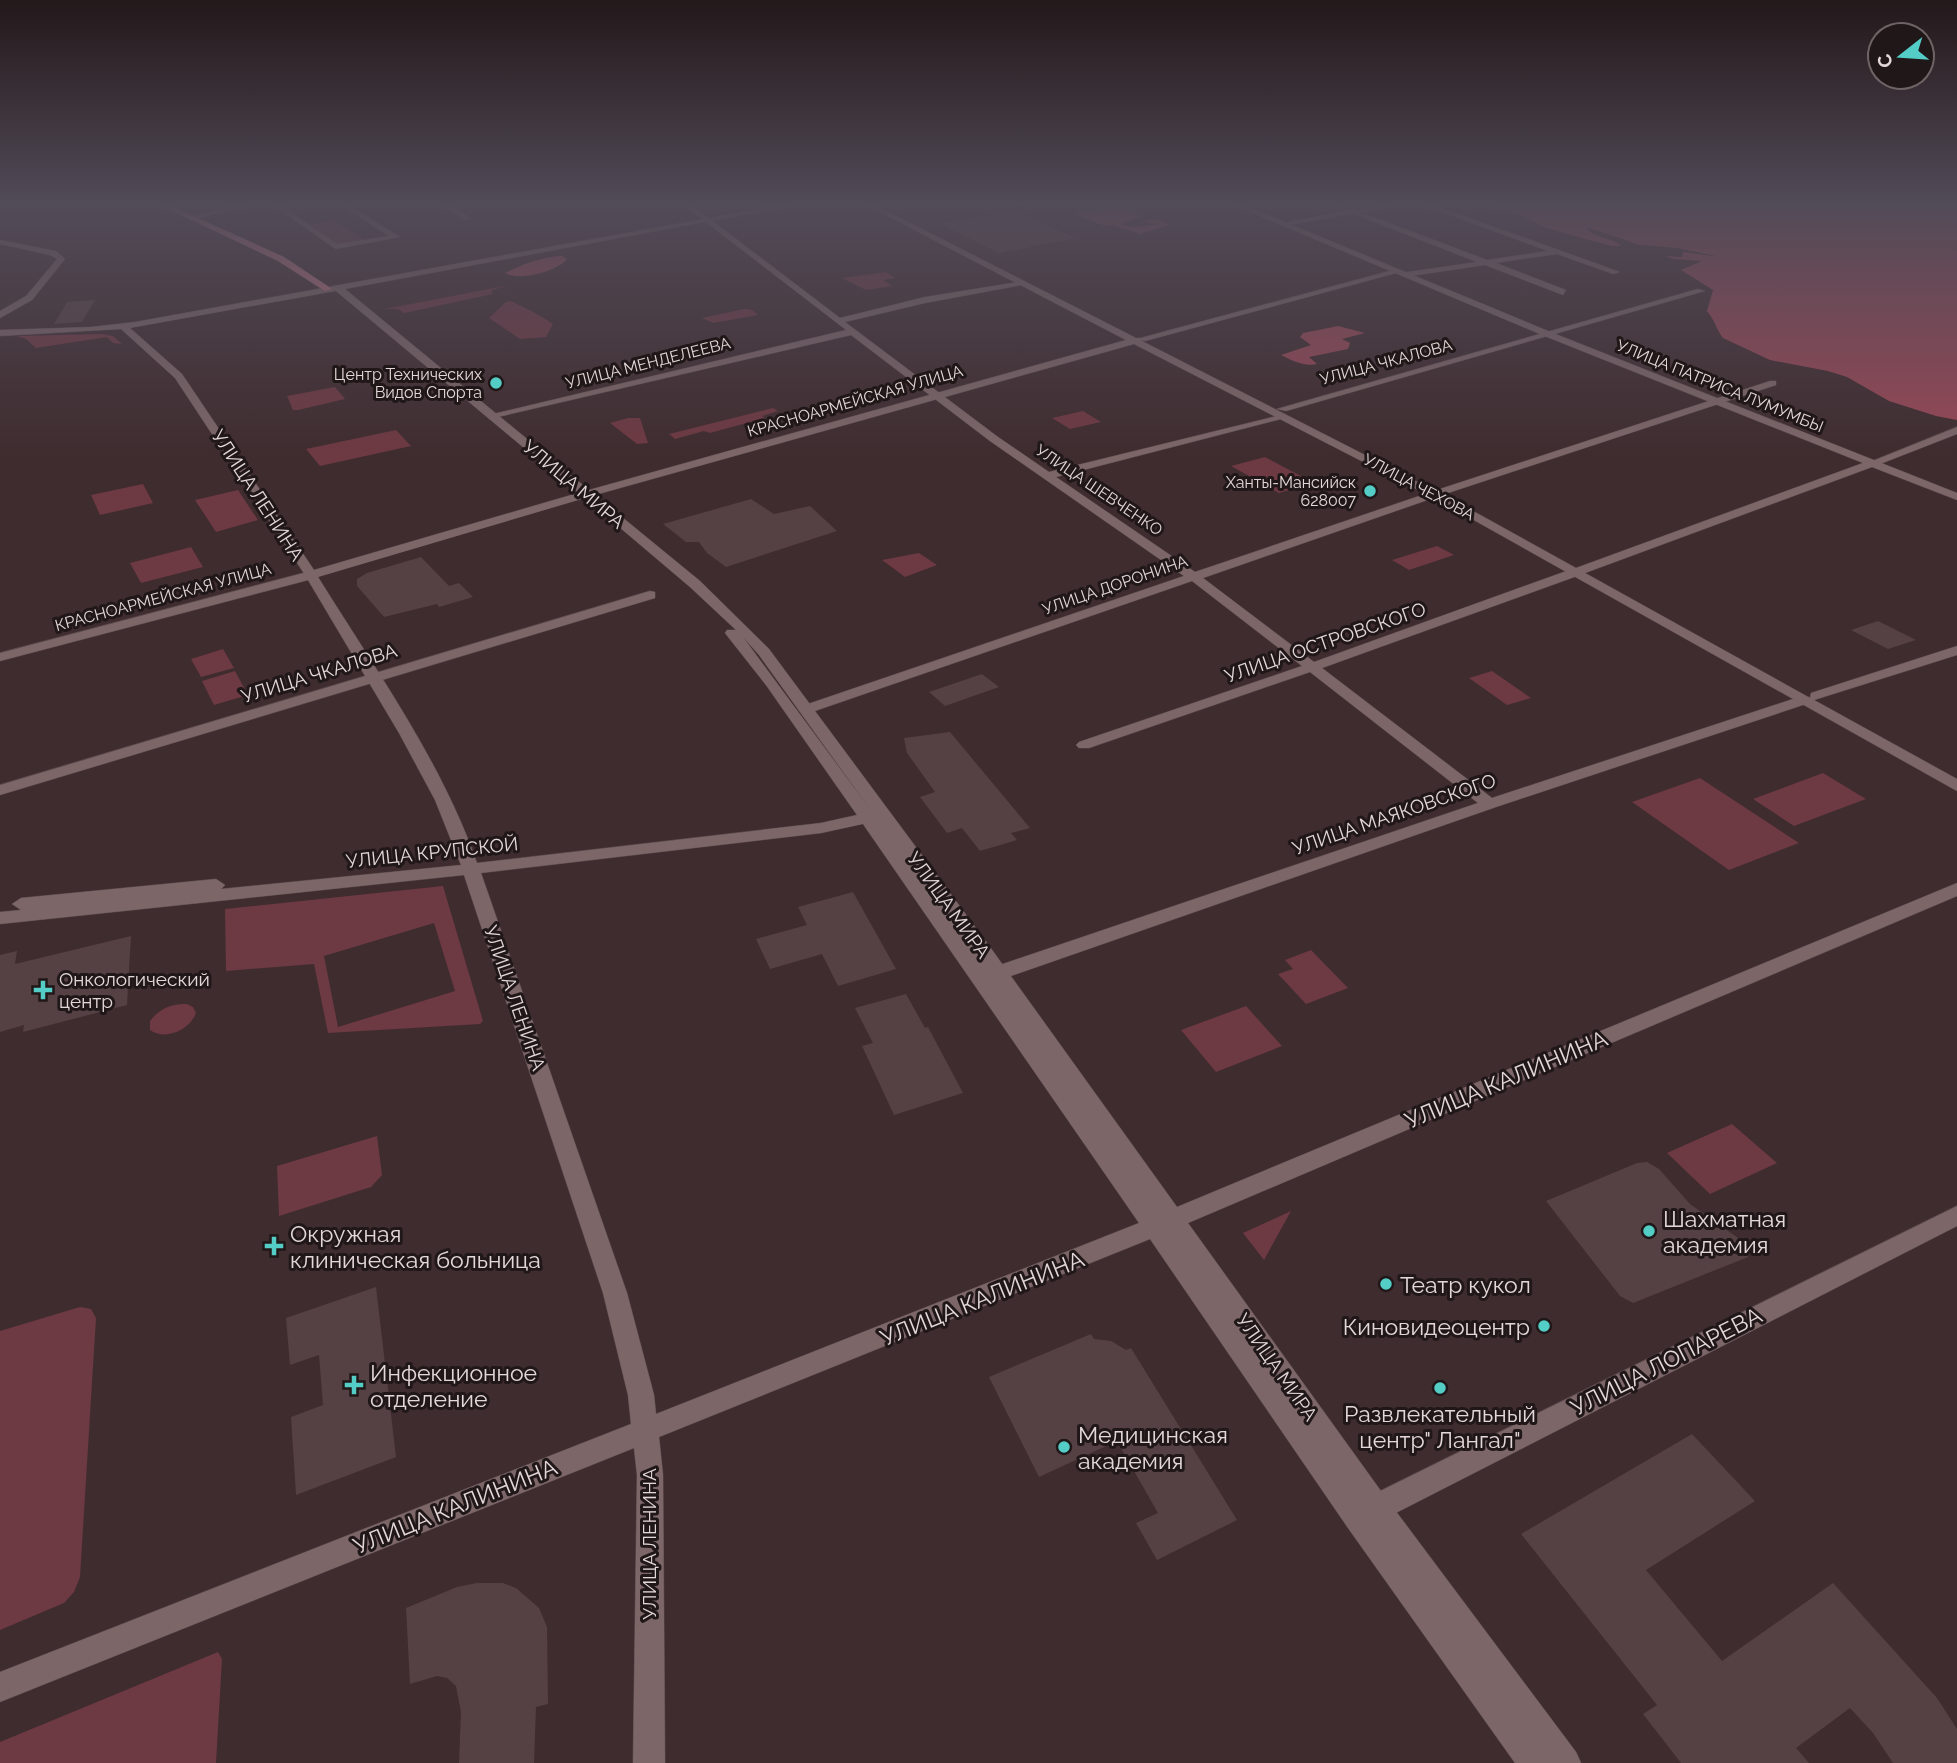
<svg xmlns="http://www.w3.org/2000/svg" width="1957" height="1763" font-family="Raleway,sans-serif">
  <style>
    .green { fill: #6d3942; fill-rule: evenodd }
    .forest { fill: #974755 }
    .building { fill: #554043 }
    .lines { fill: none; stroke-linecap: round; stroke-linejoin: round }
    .street-casing { stroke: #5b4b4d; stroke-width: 1 }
    .secondary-casing { stroke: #5b4b4d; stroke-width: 1 }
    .primary-casing { stroke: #5b4b4d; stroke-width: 1 }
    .street { fill: #7c6668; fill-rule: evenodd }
    .secondary { fill: #7c6668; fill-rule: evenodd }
    .primary { fill: #c37481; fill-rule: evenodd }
    .poi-dot { fill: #54cdc7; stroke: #201718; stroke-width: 2.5 }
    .labels { text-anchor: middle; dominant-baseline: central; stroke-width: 6; stroke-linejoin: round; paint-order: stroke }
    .far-street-label { font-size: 16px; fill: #e4d7d8; stroke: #201718 }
    .far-poi-label { font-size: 16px; fill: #e4d7d8; stroke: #201718; text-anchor: end }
    .street-label { font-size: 19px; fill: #e4d7d8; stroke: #201718 }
    .poi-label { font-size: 19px; fill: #e4d7d8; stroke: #201718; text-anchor: start }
    .near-street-label { font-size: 23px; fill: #e4d7d8; stroke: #201718 }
    .near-poi-label { font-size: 23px; fill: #e4d7d8; stroke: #201718; text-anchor: start }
  </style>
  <rect width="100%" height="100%" fill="#3f2c2f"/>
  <!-- green -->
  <path class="green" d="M333,220L367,241L339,246L306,224Z
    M886,272L895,278L883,280L892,286L866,290L842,278Z
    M510,285L492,290L491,292L493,294L404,313L398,309H385Z
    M511,301C528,309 538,314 553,324L546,337L520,339L489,318L506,302Z
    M744,309L752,310L758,315L713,323L702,318Z
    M102,334L113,336L122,344L113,343L107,337L36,348L26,339L17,336Z
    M335,387L345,399L298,410H293L287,396Z
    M773,408L778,411L762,416L765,418L710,433L704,431L675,439L669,434Z
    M1083,411L1101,422L1070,429L1052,418Z
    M628,418H640L648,443L637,444L610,423Z
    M396,430L411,446L320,466L306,449Z
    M1265,457L1314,483L1279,493L1231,466Z
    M143,484L153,503L100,515L91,495Z
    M238,490L258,520L216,532L195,500Z
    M1437,546L1454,555L1409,570L1392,560Z
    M191,547L203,567L141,583L130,563Z
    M919,553L937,565L905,577L882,560Z
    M223,649L234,668L201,677L191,659Z
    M235,671L248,695L214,705L202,681Z
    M1492,671L1531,698L1507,705L1469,678Z
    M1823,773L1866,799L1794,826L1753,799Z
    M1700,778L1799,843L1729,870L1632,802Z
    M443,886L483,1021L480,1024L328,1033L314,964L226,971L225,909ZM434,923L455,991L338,1027L324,956Z
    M1311,950L1348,988L1306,1004L1278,974L1293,969L1285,960Z
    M187,1004L193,1007L196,1013C190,1030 165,1041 150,1030V1021C159,1009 172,1003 187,1004Z
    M1246,1006L1282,1046L1216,1072L1181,1030Z
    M1732,1124L1777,1163L1710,1194L1667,1153Z
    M377,1136L382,1175L371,1187L279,1216L277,1166Z
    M1291,1211L1264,1260L1243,1233Z
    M80,1307L91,1309L96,1318L80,1577L74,1592L64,1603L0,1630V1331Z
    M218,1652L222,1659L216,1763H0V1742Z"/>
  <!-- forest -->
  <path class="forest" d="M1509,206H1957V420L1936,416L1889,401L1847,377L1828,371L1770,360L1723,338C1716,329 1715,320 1707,311L1713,290L1681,270L1702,261L1674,259L1665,256L1682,257L1683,252L1720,257L1677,248L1640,245L1586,227C1593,238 1611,237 1622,246H1611L1546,228L1522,216L1492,209Z
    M1108,208L1137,209L1144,213L1133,215L1144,216L1120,224L1131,227L1155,225L1143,221L1157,219L1169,225L1140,234L1113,225L1104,226L1075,214Z
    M562,256L567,259C558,271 518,282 505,273C523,264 541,257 562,256Z
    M1338,326L1365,333L1342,339L1350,343L1348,349L1309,357L1317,364C1304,367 1291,360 1281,355L1311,345L1300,337L1303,333Z"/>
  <!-- building -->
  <path class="building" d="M1016,212L1076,238L999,253L939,223Z
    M95,300L82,322L54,324L67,302Z
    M751,499L774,514L810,506L837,531L726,567L707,553L699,542H686L663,524Z
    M421,557L449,586L459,583L473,597L439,607L437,604L384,617L357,586V579L367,573Z
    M1878,621L1916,640L1888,649L1851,630Z
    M982,674L999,687L945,706L929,692Z
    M950,732L1030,828L1011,833L1017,840L980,851L962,828L947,833L920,797L935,792L907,753L904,738Z
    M853,892L896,969L838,986L822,954L770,969L756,939L807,925L798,907Z
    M131,936L127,1005L23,1032L24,1025L0,1032V955L17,951L15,964Z
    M906,994L925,1028L928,1027L963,1093L894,1115L862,1046L873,1043L855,1008Z
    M1647,1162L1659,1169L1690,1204L1741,1240L1746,1245L1748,1257L1633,1303L1620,1296L1546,1201L1637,1163Z
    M376,1287L396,1457L296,1495L291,1417L323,1405L319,1355L290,1365L286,1318Z
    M1091,1334L1094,1339L1111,1341L1126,1350L1131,1348L1237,1520L1157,1560L1136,1523L1158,1513L1117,1441L1039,1477L989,1377Z
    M1692,1434L1755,1501L1646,1570L1722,1661L1833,1583L1937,1698L1957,1729V1763H1893L1873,1733L1850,1708L1796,1748L1809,1763H1681L1643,1714L1657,1705L1521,1534Z
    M477,1583H503L516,1588L539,1608L547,1627L548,1704L536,1707L534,1763H459L461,1712L456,1686L447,1678L437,1676L410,1684L406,1608L457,1587Z"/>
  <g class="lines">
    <!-- street casing -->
    <g class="street-casing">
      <path id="street" d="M235,206H249L198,218L194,216Z
        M274,206H282L337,244L389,236L342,206H350L400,237L336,249Z
        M444,206H452L471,218L464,220Z
        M685,206H693L840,318L925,297L1025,281L1022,285L925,303L845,322L998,437L1049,472L1285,414V418L1056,477L1195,572L1431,492L1439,491L1440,489L1770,381H1776V385L1448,493L1440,494L1439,496L1203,578L1314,662L1572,569H1580V575L1322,668L1492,798L1799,697H1809L1811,700L1809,703L1496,807L1005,978H991L989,973L991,968L1478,803L1310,672L1089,748H1079L1076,745L1079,742L1302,666L1192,581L812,712H802L800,709L802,706L1184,576L990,441L851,335L489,419V415L846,330Z
        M1336,206L1355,210L1392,206L1363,213L1487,260L1548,251L1425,206H1436L1620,272L1613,274L1557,254L1496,263L1566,290L1563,295L1485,265L1404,277L1401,273L1477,262L1354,214L1282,226L1278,224L1346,211Z
        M0,240L56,251L65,259L32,300L0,318V311L26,296L57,259L50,255L0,244Z
        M1393,270L1400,272L1145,341L1137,339Z
        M1698,289L1705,291L1286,411L1277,409Z
        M1957,427V434L1875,466L1865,464Z
        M311,571L316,572V578L0,661V653Z
        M650,591L655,592V598L0,795V785Z
        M1957,1206V1226L1386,1518L1376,1522L1366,1518L1362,1508L1366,1498Z"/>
    </g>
    <!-- secondary casing -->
    <g class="secondary-casing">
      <path id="secondary" d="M775,206H791L345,289L589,490L1126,340L868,206H877L1136,338H1141L1142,341L1455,501L1576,568L1863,463L1547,337L1236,206H1246L1553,333L1957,493V500L1872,467L1585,573L1810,698L1811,693L1957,646V655L1814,700L1957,779V791L1447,505L1134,344L595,495L700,581L769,649L990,947L1177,1207L1957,883V896L1188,1223L1386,1498L1576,1752L1581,1763H1515L1348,1528L1150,1239L659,1437L663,1475L665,1763H633L637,1475L634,1448L0,1702V1672L631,1424L628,1395L603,1293L464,875L0,924V912L21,910L12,904L21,898L216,879L225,885L221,889L461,865L435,800L399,733L305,575L175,378L121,329L0,336V330L91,327L135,322ZM336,291L578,493L314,570L182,374L130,328ZM585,498L690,587L736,630H727L725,633L766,685L857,815L821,823L477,863C441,760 375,669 318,577ZM743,637L759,655L872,812ZM863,824L1139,1223L656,1414L654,1395L627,1293L481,873L821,833Z"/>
    </g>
    <!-- primary casing -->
    <g class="primary-casing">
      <path id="primary" d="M162,206H171L284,257L332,289L325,291L278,261Z"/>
    </g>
    <!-- street -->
    <use href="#street" class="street"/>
    <!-- secondary -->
    <use href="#secondary" class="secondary"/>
    <!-- primary -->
    <use href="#primary" class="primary"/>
  </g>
  <!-- sky -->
  <linearGradient id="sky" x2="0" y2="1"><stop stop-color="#23181a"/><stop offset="0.45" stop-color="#524b58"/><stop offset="1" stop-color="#524b58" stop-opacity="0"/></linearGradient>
  <rect width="1957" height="453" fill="url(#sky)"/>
  <!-- markers -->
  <g class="poi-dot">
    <circle cx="496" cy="383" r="7"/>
    <circle cx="1370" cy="491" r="7"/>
    <path d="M39.5 979.5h7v7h7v7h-7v7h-7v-7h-7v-7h7z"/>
    <circle cx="1649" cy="1231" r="7"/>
    <path d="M270.5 1235.5h7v7h7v7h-7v7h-7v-7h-7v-7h7z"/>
    <circle cx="1386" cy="1284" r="7"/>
    <circle cx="1544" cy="1326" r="7"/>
    <path d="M350.5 1374.5h7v7h7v7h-7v7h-7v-7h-7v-7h7z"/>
    <circle cx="1440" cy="1388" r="7"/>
    <circle cx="1064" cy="1447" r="7"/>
  </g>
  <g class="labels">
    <!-- far-street labels -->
    <g class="far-street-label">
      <text transform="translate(1386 362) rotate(-15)">УЛИЦА ЧКАЛОВА</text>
      <text transform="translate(648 363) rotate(-14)">УЛИЦА МЕНДЕЛЕЕВА</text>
      <text transform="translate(1720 386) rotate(22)">УЛИЦА ПАТРИСА ЛУМУМБЫ</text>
      <text transform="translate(855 401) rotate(-16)">КРАСНОАРМЕЙСКАЯ УЛИЦА</text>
      <text transform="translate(1419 487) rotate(28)">УЛИЦА ЧЕХОВА</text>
      <text transform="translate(1099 490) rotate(34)">УЛИЦА ШЕВЧЕНКО</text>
      <text transform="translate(1115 585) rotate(-19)">УЛИЦА ДОРОНИНА</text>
      <text transform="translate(163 597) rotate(-15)">КРАСНОАРМЕЙСКАЯ УЛИЦА</text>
    </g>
    <!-- far-poi labels -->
    <g class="far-poi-label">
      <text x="482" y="374">Центр Технических<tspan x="482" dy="18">Видов Спорта</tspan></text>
      <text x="1356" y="482">Ханты-Мансийск<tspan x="1356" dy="18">628007</tspan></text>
    </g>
    <!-- street labels -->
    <g class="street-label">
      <text transform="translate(574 484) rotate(40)">УЛИЦА МИРА</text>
      <text transform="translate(258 495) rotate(57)">УЛИЦА ЛЕНИНА</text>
      <text transform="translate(1325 642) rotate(-19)">УЛИЦА ОСТРОВСКОГО</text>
      <text transform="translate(319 673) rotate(-17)">УЛИЦА ЧКАЛОВА</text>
      <text transform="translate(1394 814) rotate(-19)">УЛИЦА МАЯКОВСКОГО</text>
      <text transform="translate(432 852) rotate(-6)">УЛИЦА КРУПСКОЙ</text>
      <text transform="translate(949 905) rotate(54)">УЛИЦА МИРА</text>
      <text transform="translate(515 998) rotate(71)">УЛИЦА ЛЕНИНА</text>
      <text transform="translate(1277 1367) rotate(55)">УЛИЦА МИРА</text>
      <text transform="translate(649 1544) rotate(-90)">УЛИЦА ЛЕНИНА</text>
    </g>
    <!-- poi labels -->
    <g class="poi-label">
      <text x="59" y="979">Онкологический<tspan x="59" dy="22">центр</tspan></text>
    </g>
    <!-- near-street labels -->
    <g class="near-street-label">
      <text transform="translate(1506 1079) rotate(-23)">УЛИЦА КАЛИНИНА</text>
      <text transform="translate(982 1298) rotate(-22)">УЛИЦА КАЛИНИНА</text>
      <text transform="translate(1666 1361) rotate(-27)">УЛИЦА ЛОПАРЕВА</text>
      <text transform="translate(455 1506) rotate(-22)">УЛИЦА КАЛИНИНА</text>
    </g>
    <!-- near-poi labels -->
    <g class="near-poi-label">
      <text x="1663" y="1218">Шахматная<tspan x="1663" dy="26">академия</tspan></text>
      <text x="290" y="1233">Окружная<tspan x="290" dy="26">клиническая больница</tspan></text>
      <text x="1400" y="1284">Театр кукол</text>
      <text x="1530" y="1326" text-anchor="end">Киновидеоцентр</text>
      <text x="370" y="1372">Инфекционное<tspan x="370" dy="26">отделение</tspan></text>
      <text x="1440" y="1413" text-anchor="middle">Развлекательный<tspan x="1440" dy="26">центр" Лангал"</tspan></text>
      <text x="1078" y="1434">Медицинская<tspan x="1078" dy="26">академия</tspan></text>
    </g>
  </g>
  <!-- north arrow -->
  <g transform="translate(1901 56) rotate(253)"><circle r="33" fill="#201718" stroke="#6e6465" stroke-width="2"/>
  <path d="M0-5L12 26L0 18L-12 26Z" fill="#54cdc7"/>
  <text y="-10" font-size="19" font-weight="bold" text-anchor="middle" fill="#e4d7d8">С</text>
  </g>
</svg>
